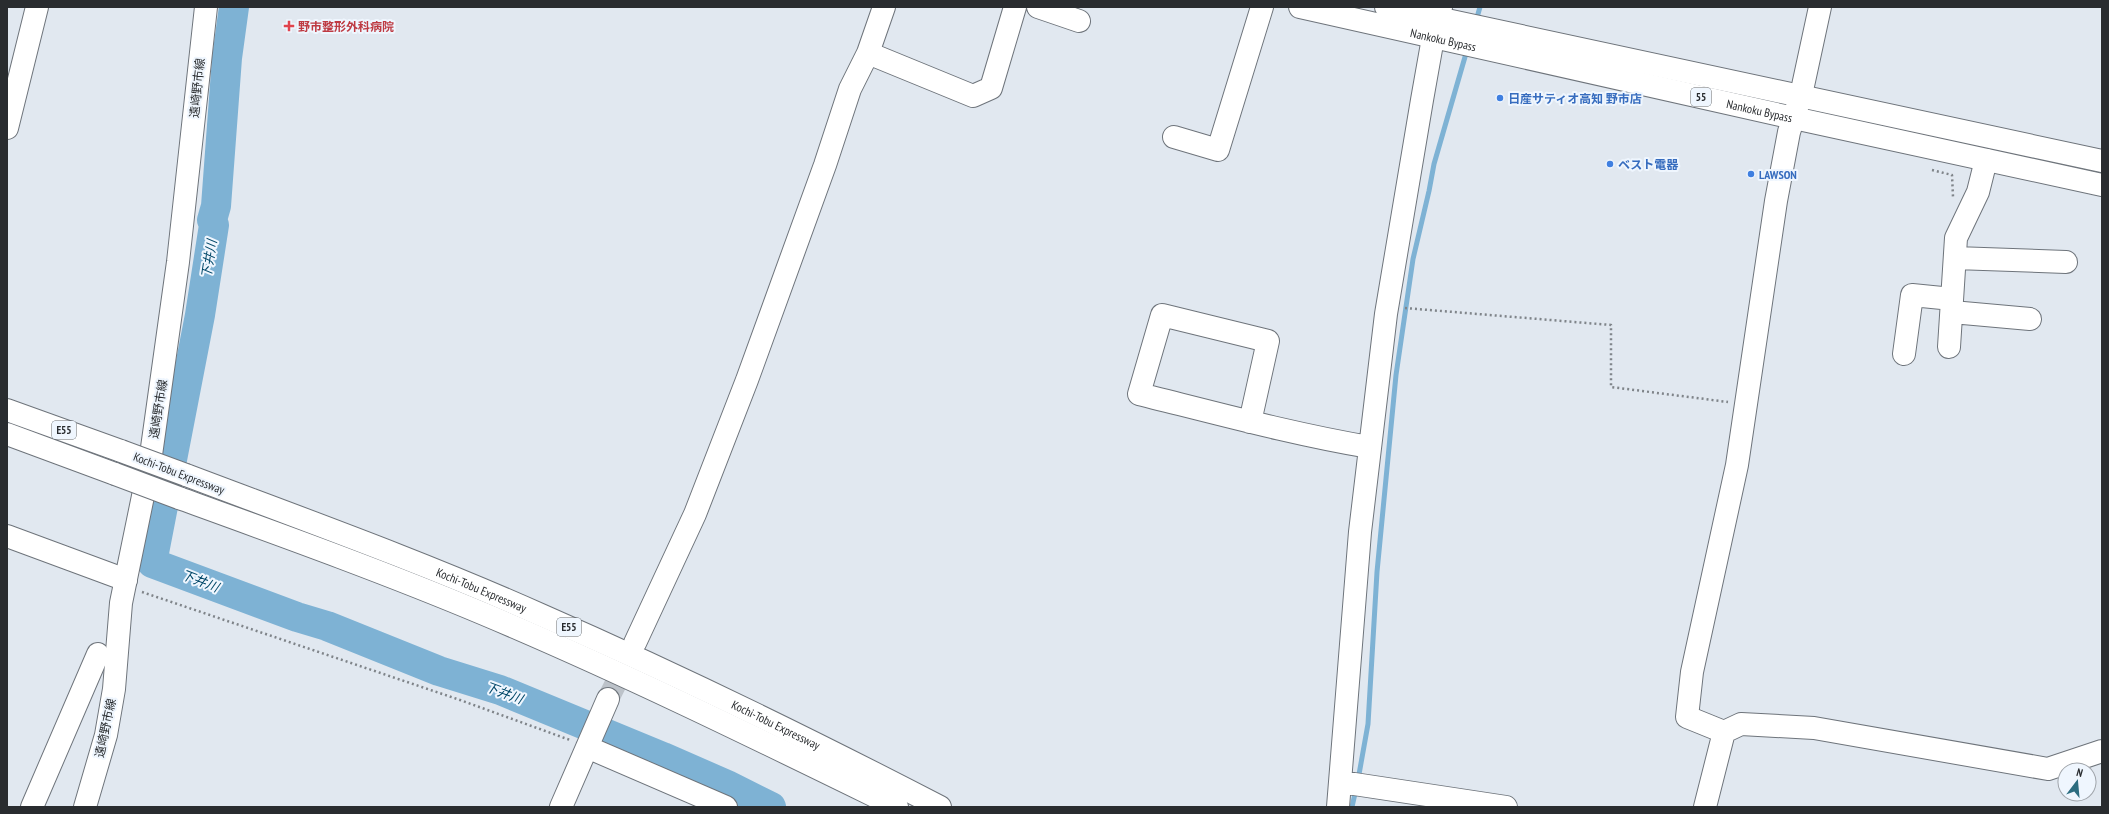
<svg xmlns="http://www.w3.org/2000/svg" width="2109" height="814" font-family="'PT Sans Narrow','Noto Sans JP',sans-serif">
  <style>
    .lines { fill: none; stroke-linecap: round; stroke-linejoin: round }
    .stream { stroke: #7eb2d4; stroke-width: 5 }
    .river { stroke: #7eb2d4; stroke-width: 30 }
    .minor-tunnel { stroke: #bcc2c9; stroke-width: 22; stroke-dasharray: 22 11; stroke-linecap: butt }
    .minor-casing { stroke: #6e747b; stroke-width: 24 }
    .major-casing { stroke: #6e747b; stroke-width: 24 }
    .highway-casing { stroke: #6e747b; stroke-width: 24 }
    .path { stroke: #7f8489; stroke-width: 2.5; stroke-dasharray: 2 3; stroke-linecap: butt }
    .minor { stroke: #fff; stroke-width: 22 }
    .major { stroke: #fff; stroke-width: 22 }
    .highway { stroke: #fff; stroke-width: 22 }
    .highway-bridge-casing { stroke: #6e747b; stroke-width: 24; stroke-linecap: butt }
    .highway-bridge { stroke: #fff; stroke-width: 22 }
    .health-dot { fill: #e0444e; stroke: #eff6fe; stroke-width: 1.5 }
    .shop-dot { fill: #3f7fe0; stroke: #eff6fe; stroke-width: 1.5 }
    .labels { text-anchor: middle; dominant-baseline: central; stroke-width: 4; stroke-linejoin: round; paint-order: stroke }
    .shield { fill: #eff6fe; stroke: #64696d; stroke-width: 1 }
    .shield-label { font-size: 11px; font-weight: bold; fill: #292c2f }
    .health-label { font-size: 12px; font-weight: bold; fill: #be3a42; stroke: #eff6fe; text-anchor: start }
    .street-label { font-size: 12px; fill: #292c2f; stroke: #eff6fe }
    .shop-label { font-size: 12px; font-weight: bold; fill: #366cbe; stroke: #eff6fe; text-anchor: start }
    .water-label { font-size: 13px; font-style: italic; fill: #004768; stroke: #eff6fe }
  </style>
  <rect width="100%" height="100%" fill="#e1e8f0"/>
  <g class="lines">
    <!-- stream -->
    <path class="stream" d="M1476,21L1480,7
      M1358,780L1368,724L1377,572L1396,375L1413,259L1429,191L1434,164L1467,50
      M1352,807L1356,789"/>
    <!-- river -->
    <path class="river" d="M234,7L227,58L216,206L212,220L214,225L200,315L152,563L297,617L327,626L439,671L500,690L663,757L727,785L771,807"/>
    <!-- minor-tunnel -->
    <path class="minor-tunnel" d="M608,699L629,657"/>
    <!-- minor casing -->
    <g class="minor-casing">
      <path id="minor" d="M1038,7L1079,21
        M1820,7L1801,95L1789,132L1776,201L1737,465L1692,672L1687,717L1724,732L1741,724L1814,728L2048,769L2102,751
        M868,53L973,96L991,88L1015,7
        M7,128L37,7
        M1174,137L1218,150L1262,7
        M1955,258L2066,262
        M1952,312L2030,319
        M1949,347L1956,238L1978,192L1986,160
        M1904,354L1912,295L1952,299
        M1250,422L1268,341L1162,315L1139,394C1216,413 1292,434 1369,447
        M7,536L126,580
        M635,643L695,514L747,380L825,165L850,89L868,53L884,7
        M587,747L726,807
        M1341,782L1506,807
        M32,807L98,654
        M561,807L608,699
        M1338,807L1360,532L1386,314L1422,100L1433,38L1441,7
        M1705,807L1724,732"/>
    </g>
    <!-- major casing -->
    <g class="major-casing">
      <path id="major" d="M85,807L106,735L114,689L121,603L150,462L178,262L206,7"/>
    </g>
    <!-- highway casing -->
    <g class="highway-casing">
      <g id="highway">
        <path id="s1" d="M1300,7L1794,118L2102,185"/>
        <path d="M1386,7L2102,161"/>
        <path d="M7,410L121,451"/>
        <path d="M7,434L115,474"/>
        <path id="s2" d="M186,475C305,520 425,563 541,615C676,674 809,739 940,807"/>
        <path d="M179,498C281,535 384,572 484,614C624,673 760,740 897,807"/>
      </g>
    </g>
    <!-- path -->
    <path class="path" d="M1932,170L1952,175L1953,197
      M1405,308L1611,325V387L1728,402
      M142,592L460,700L570,740"/>
    <!-- minor -->
    <use href="#minor" class="minor"/>
    <!-- major -->
    <use href="#major" class="major"/>
    <!-- highway -->
    <use href="#highway" class="highway"/>
    <!-- highway-bridge casing -->
    <g class="highway-bridge-casing">
      <path id="highway-bridge" d="M121,451L186,475
        M115,474L179,498"/>
    </g>
    <!-- highway-bridge -->
    <use href="#highway-bridge" class="highway-bridge"/>
  </g>
  <!-- markers -->
  <path class="health-dot" d="M287 20h4v4h4v4h-4v4h-4v-4h-4v-4h4z"/>
  <g class="shop-dot">
    <circle cx="1500" cy="98" r="4"/>
    <circle cx="1610" cy="164" r="4"/>
    <circle cx="1751" cy="174" r="4"/>
  </g>
  <g class="labels">
    <!-- shield labels -->
    <g class="shield">
      <rect x="1691" y="88" width="20" height="18" rx="3"/>
      <rect x="52" y="421" width="24" height="18" rx="3"/>
      <rect x="557" y="618" width="24" height="18" rx="3"/>
    </g>
    <g class="shield-label">
      <text x="1701" y="97">55</text>
      <text x="64" y="430">E55</text>
      <text x="569" y="627">E55</text>
    </g>
    <!-- health labels -->
    <g class="health-label">
      <text x="298" y="26">野市整形外科病院</text>
    </g>
    <!-- street labels -->
    <g class="street-label">
      <text stroke="none"><textPath href="#s1" startOffset="147">Nankoku Bypass</textPath></text>
      <text transform="translate(197 88) rotate(-84)">遠崎野市線</text>
      <text stroke="none"><textPath href="#s1" startOffset="471">Nankoku Bypass</textPath></text>
      <text transform="translate(158 409) rotate(-81)">遠崎野市線</text>
      <text transform="translate(179 473) rotate(21)">Kochi-Tobu Expressway</text>
      <text stroke="none"><textPath href="#s2" startOffset="317">Kochi-Tobu Expressway</textPath></text>
      <text stroke="none"><textPath href="#s2" startOffset="641">Kochi-Tobu Expressway</textPath></text>
      <text transform="translate(105 728) rotate(-78)">遠崎野市線</text>
    </g>
    <!-- shop labels -->
    <g class="shop-label">
      <text x="1508" y="98">日産サティオ高知 野市店</text>
      <text x="1618" y="164">ベスト電器</text>
      <text x="1759" y="174">LAWSON</text>
    </g>
    <!-- water labels -->
    <g class="water-label">
      <text transform="translate(209 259) rotate(-81)">下井川</text>
      <text transform="translate(200 581) rotate(21)">下井川</text>
      <text transform="translate(504 693) rotate(20)">下井川</text>
    </g>
  </g>
  <!-- border -->
  <rect width="2109" height="814" fill="none" stroke="#292c2f" stroke-width="16"/>
  <!-- north arrow -->
  <g transform="translate(2077 782) rotate(16)"><circle r="19" fill="#eff6fe" stroke="#a0a5ab"/>
  <path d="M0-3L7 15L0 10L-7 15Z" fill="#2c6d80"/>
  <text y="-6" font-size="11" font-weight="bold" text-anchor="middle" fill="#292c2f">N</text>
  </g>
</svg>
